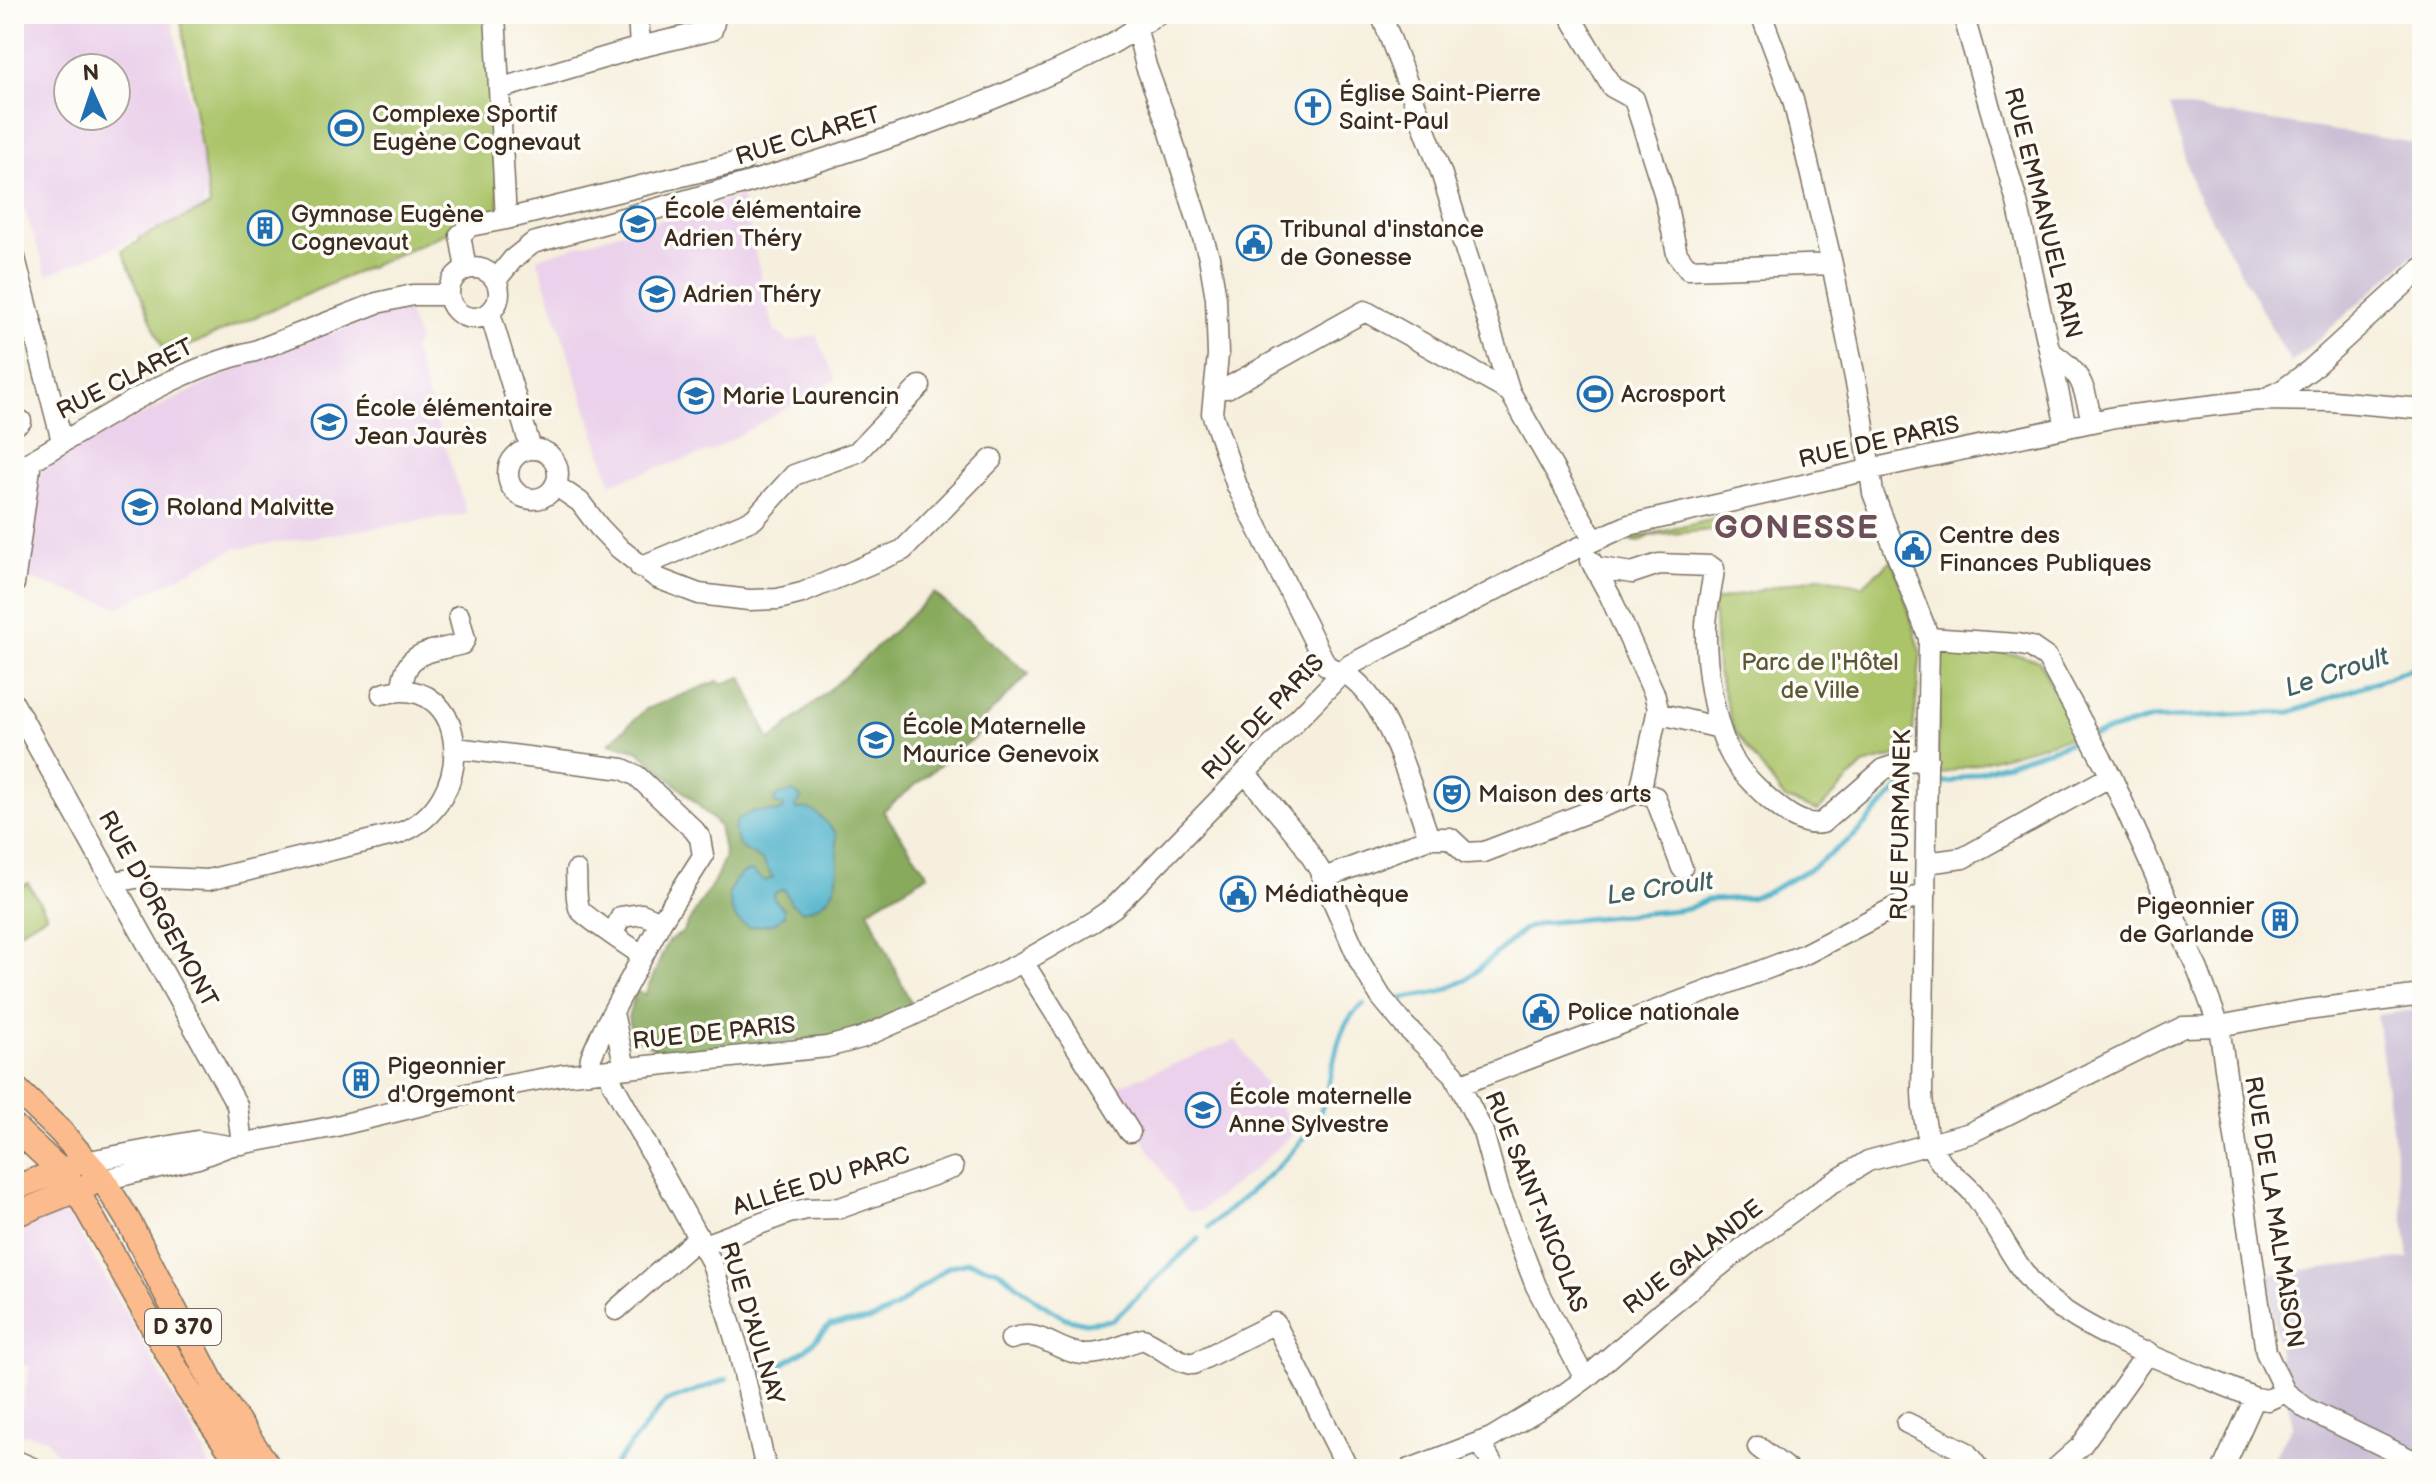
<svg xmlns="http://www.w3.org/2000/svg" width="2436" height="1483" font-family="'Balsamiq Sans',sans-serif">
  <style>
    .built { fill: #ebd1eb; fill-rule: evenodd }
    .industrial { fill: #cbbfd5 }
    .green { fill: #abc469; stroke: #737744; stroke-width: 2 }
    .forest { fill: #88aa5d; stroke: #626a3e; stroke-width: 2 }
    .water { fill: #4bb1ca; stroke: #436e74; stroke-width: 2 }
    .lines { fill: none; stroke-linecap: round; stroke-linejoin: round }
    .stream { stroke: #4bb1ca; stroke-width: 5 }
    .minor-casing { stroke: #7c6f61; stroke-width: 23 }
    .major-casing { stroke: #7c6f61; stroke-width: 27 }
    .minor { stroke: #fff; stroke-width: 20 }
    .major { stroke: #fbbb8c; stroke-width: 24 }
    .labels { text-anchor: middle; dominant-baseline: central; stroke-width: 7; stroke-linejoin: round; paint-order: stroke }
    .shield { fill: #fdfcf7; stroke: #75695f; stroke-width: 2 }
    .shield-label { font-size: 22px; font-weight: bold; fill: #3b2a1e }
    .poi-label { font-size: 24px; fill: #3b2a1e; stroke: #fdfcf7; text-anchor: start }
    .street-label { font-size: 24px; fill: #3b2a1e; stroke: #fdfcf7 }
    .park-label { font-size: 24px; fill: #5d5834; stroke: #fdfcf7 }
    .water-label { font-size: 26px; font-style: italic; fill: #416063; stroke: #fdfcf7 }
    .district-label { font-size: 32px; font-weight: bold; letter-spacing: 2px; fill: #6d4f59; stroke: #fdfcf7 }
  </style>
  <rect width="100%" height="100%" fill="#fdfcf7"/>
  <filter id="ink" filterUnits="userSpaceOnUse"><feTurbulence type="fractalNoise" baseFrequency=".0125" numOctaves="2"/><feDisplacementMap in="SourceGraphic" scale="16" xChannelSelector="R" yChannelSelector="G"/><feConvolveMatrix kernelMatrix="1 2 1 2 8 2 1 2 1" color-interpolation-filters="sRGB"/></filter>
  <filter id="wash" filterUnits="userSpaceOnUse"><feTurbulence type="fractalNoise" baseFrequency=".006" numOctaves="4" result="noise"/><feDisplacementMap in="SourceGraphic" scale="32" xChannelSelector="R" yChannelSelector="G"/><feGaussianBlur stdDeviation="1.8" result="paint"/><feColorMatrix in="noise" values="0 0 0 0 0 0 0 0 0 0 0 0 0 0 0 0 0 1.4 0 .05"/><feComposite in="paint" operator="in"/></filter>
  <g filter="url(#wash)">
    <rect width="100%" height="100%" fill="#f6efdd"/>
    <!-- built -->
    <path class="built" d="M14,14H171L208,187L202,211L47,275L14,180ZM68,68H116V116H68Z
      M741,196L774,330L789,342L816,335L836,380L711,451L611,483L537,258Z
      M405,307L419,340L413,349L467,514L234,549L119,607L30,579L40,472L72,449L249,363Z
      M1236,1040L1296,1131L1256,1168L1200,1211H1187L1111,1088Z
      M64,1206L205,1452L208,1469H67L46,1438L16,1433L30,1366L14,1364V1227Z"/>
    <!-- industrial -->
    <path class="industrial" d="M2169,105L2422,144V247L2291,363L2194,188Z
      M2422,1009V1469H2267L2293,1425L2285,1392L2267,1274L2409,1258L2377,1015Z"/>
    <!-- green -->
    <path class="green" d="M180,14H489L499,210L166,356L122,250L140,241L139,238L210,206Z
      M1727,516L1729,523H1725L1722,529L1650,536L1639,542L1626,540Z
      M1893,559L1921,652L1911,752L1863,765L1818,811L1785,799L1734,730L1717,670L1713,601L1822,576L1862,586Z
      M1956,648L2019,655L2039,661L2078,735L1938,775L1937,658Z
      M28,883L47,915L14,934V891Z"/>
    <!-- forest -->
    <path class="forest" d="M934,593L1029,674L981,722L986,728L883,811L928,875L868,910L912,1006L848,1034L756,1046L660,1051L632,1036L628,1017L636,991L645,995L668,941L682,933L716,878L725,856L719,826L694,801L639,751L609,743L646,709L718,681L722,684L742,677L770,741L852,670Z"/>
    <!-- water -->
    <path class="water" d="M793,792L801,797L800,802L795,806L796,809C816,805 823,821 836,833C838,867 846,901 803,911L791,903L784,889L774,893V899L784,909V915L773,924L748,927L737,920L731,909L729,893C734,882 739,871 752,871L764,881L773,878L763,861L739,846L734,829L737,820L753,811L779,812L783,810L784,805L776,804L774,799L781,794Z"/>
    <g class="lines">
      <!-- stream -->
      <path class="stream" d="M2094,735L2151,719L2291,712L2422,665
        M1937,782H1950L2084,738
        M1394,1000L1440,992L1466,980L1524,929L1542,923L1688,909L1706,900L1750,898L1770,891L1813,867L1854,836L1901,786L1917,783
        M1209,1227C1246,1194 1306,1151 1323,1105C1335,1072 1333,1024 1364,1004
        M758,1370L782,1364L805,1350L830,1325L871,1320L895,1308L948,1267L968,1262L998,1270L1039,1302L1065,1318L1085,1323L1113,1320L1198,1239
        M611,1469L665,1402L727,1379"/>
    </g>
  </g>
  <g filter="url(#ink)">
    <g class="lines">
      <!-- minor casing -->
      <g class="minor-casing">
        <path id="minor" d="M638,14L640,47
          M1133,14L1146,66L1168,126L1209,257L1216,298L1218,355L1212,413L1237,486L1326,665C1334,671 1346,673 1353,679C1391,709 1412,791 1429,838
          M1381,14L1441,172L1510,392L1594,540
          M1569,14L1612,87L1634,99L1664,193L1677,254L1688,269L1832,264
          M1761,14L1793,100L1832,264L1862,413L1873,493L1929,638L1922,1093C1923,1118 1927,1149 1945,1167C1955,1177 1968,1185 1976,1197C1999,1228 2016,1271 2046,1297C2097,1340 2192,1371 2255,1398L2268,1400L2285,1392
          M1963,14L2017,202L2066,427
          M499,89L640,47L712,30L716,14
          M506,219L743,161
          M14,254L62,441
          M449 293a25 25 0 1 1 50 0a25 25 0 1 1-50 0Z
          M466,269L460,235L470,226L506,219L495,14
          M496,280L513,259L533,243C726,189 922,140 1102,49C1122,39 1140,25 1159,14
          M490,313L531,449
          M2051,352C2084,375 2083,384 2092,422
          M1215,388H1227L1365,311L1510,392
          M2266,398L2281,391L2310,370L2422,268
          M14,426L21,421
          M508 474a25 25 0 1 1 50 0a25 25 0 1 1-50 0Z
          M14,471C92,427 167,371 255,351L377,303L413,295H449
          M555,485L580,502L599,527L620,549L657,578L699,594L749,600L778,599L802,593L903,550L992,459
          M1591,561L1610,596L1654,693L1658,709L1640,792
          M640,567L754,519L794,475L857,452L920,386
          M1594,567L1632,573L1659,564L1710,566L1714,569C1712,588 1707,606 1706,625C1705,663 1713,723 1732,757C1741,773 1755,786 1768,798C1783,811 1802,827 1822,823L1884,769L1908,761L1928,759
          M14,584L31,461
          M1929,638L2017,644L2031,647L2047,658L2111,776L2198,970L2219,1026L2266,1352L2285,1392L2307,1409L2422,1465
          M402,690C404,649 429,653 462,644L465,639L459,616
          M14,704L237,1105L242,1144
          M1657,713L1720,728
          M456,748L623,769L637,776L694,830L700,838L703,856L661,922L603,1030L591,1057L589,1071
          M1246,774L1301,840L1319,869L1360,962L1381,997L1405,1026L1454,1074L1483,1132L1499,1191L1536,1286L1585,1379
          M1640,792L1655,797L1682,868
          M1926,863L1963,858L2111,776
          M576,871C577,882 575,900 580,910C582,914 636,952 643,955
          M1324,878L1429,838H1450L1466,853L1484,852L1640,792
          M113,882L142,877L208,880L397,834C481,805 470,669 382,694
          M613,933L621,917L642,914L661,922
          M1023,962L1130,1132
          M613,1013L625,1068
          M609,1070L613,1084L712,1263L739,1352L766,1469
          M1459,1085L1803,955L1926,891
          M89,1161L197,1141L229,1146
          M103,1180L198,1158L229,1146L332,1127L488,1089L562,1075L827,1047L861,1038L911,1016L1023,962L1094,921L1114,907L1140,881L1350,665L1560,556L1629,525L1890,465L2115,417L2258,400L2332,401L2422,409
          M704,1245L789,1213L807,1209L840,1208L953,1168
          M616,1310L699,1237
          M1011,1339C1040,1329 1050,1347 1076,1353C1099,1358 1121,1345 1143,1339C1160,1346 1175,1362 1193,1364L1275,1323L1348,1469
          M1907,1423L1966,1452L1979,1469
          M1480,1442L1495,1469
          M1758,1447L1787,1469
          M14,1460L35,1469
          M1410,1469L1491,1438L1563,1395L1585,1379L1663,1311L1736,1253L1821,1190L1868,1161L1970,1133L2183,1027L2219,1026L2299,1011L2422,995
          M2055,1469L2081,1446L2148,1352
          M2223,1469L2255,1398"/>
      </g>
      <!-- major casing -->
      <g class="major-casing">
        <path id="major" d="M14,1087L60,1131L103,1180L129,1222L215,1388L270,1469
          M14,1127L61,1171L76,1189L187,1388L243,1469
          M14,1188L71,1167
          M14,1215L89,1185"/>
      </g>
      <!-- minor -->
      <use href="#minor" class="minor"/>
      <!-- major -->
      <use href="#major" class="major"/>
    </g>
  </g>
  <!-- icons -->
  <defs>
    <g id="church-ring" transform="scale(1.8)"><circle r="9.5" fill="#fdfcf7" stroke="#1f6fb2" stroke-width="1.5"/><path d="M-1.2-6h2.4v3.5h3.3v2.4h-3.3V6h-2.4V-.1h-3.3v-2.4h3.3Z" fill="#1f6fb2"/></g>
    <g id="stadium-ring" transform="scale(1.8)"><circle r="9.5" fill="#fdfcf7" stroke="#1f6fb2" stroke-width="1.5"/><path d="M0-5a6.5 5 0 1 0 0 10a6.5 5 0 1 0 0-10ZM-3.5-1.8h7v3.6h-7Z" fill="#1f6fb2"/></g>
    <g id="school-ring" transform="scale(1.8)"><circle r="9.5" fill="#fdfcf7" stroke="#1f6fb2" stroke-width="1.5"/><path d="M0-5L7-2L0 1L-7-2ZM-4 1L0 2.5L4 1V4Q0 6-4 4Z" fill="#1f6fb2"/></g>
    <g id="building-ring" transform="scale(1.8)"><circle r="9.5" fill="#fdfcf7" stroke="#1f6fb2" stroke-width="1.5"/><path d="M-4-6H4V6H1V3H-1V6H-4ZM-2.5-4.3h1.7v1.8h-1.7ZM.8-4.3h1.7v1.8H.8ZM-2.5-1h1.7V.8h-1.7ZM.8-1h1.7V.8H.8Z" fill="#1f6fb2"/></g>
    <g id="civic-ring" transform="scale(1.8)"><circle r="9.5" fill="#fdfcf7" stroke="#1f6fb2" stroke-width="1.5"/><path d="M-.6-6.5H3V-4.5H.6V-3L4-1V1h2V6H-6V1h2V-1L-.6-3ZM-1.2 2.5V6h2.4V2.5Z" fill="#1f6fb2"/></g>
    <g id="theatre-ring" transform="scale(1.8)"><circle r="9.5" fill="#fdfcf7" stroke="#1f6fb2" stroke-width="1.5"/><path d="M-5-5.5Q0-4 5-5.5V0Q5 5 0 6Q-5 5-5 0ZM-3.3-2.5H-1v1.5H-3.3ZM1-2.5H3.3v1.5H1ZM-2.8 1Q0 5.5 2.8 1Z" fill="#1f6fb2"/></g>
  </defs>
  <g fill-rule="evenodd">
    <use href="#church-ring" x="1313" y="107"/>
    <use href="#stadium-ring" x="346" y="128"/>
    <use href="#school-ring" x="638" y="224"/>
    <use href="#building-ring" x="265" y="228"/>
    <use href="#civic-ring" x="1254" y="243"/>
    <use href="#school-ring" x="657" y="294"/>
    <use href="#stadium-ring" x="1595" y="394"/>
    <use href="#school-ring" x="696" y="396"/>
    <use href="#school-ring" x="329" y="422"/>
    <use href="#school-ring" x="140" y="507"/>
    <use href="#civic-ring" x="1913" y="549"/>
    <use href="#school-ring" x="876" y="740"/>
    <use href="#theatre-ring" x="1452" y="794"/>
    <use href="#civic-ring" x="1238" y="894"/>
    <use href="#building-ring" x="2280" y="920"/>
    <use href="#civic-ring" x="1541" y="1012"/>
    <use href="#building-ring" x="361" y="1080"/>
    <use href="#school-ring" x="1203" y="1110"/>
  </g>
  <g class="labels">
    <!-- shield labels -->
    <rect class="shield" x="145" y="1309" width="76" height="36" rx="6"/>
    <g class="shield-label">
      <text x="183" y="1327">D 370</text>
    </g>
    <!-- poi labels -->
    <g class="poi-label">
      <text x="1339" y="93">Église Saint-Pierre<tspan x="1339" dy="28">Saint-Paul</tspan></text>
      <text x="372" y="114">Complexe Sportif<tspan x="372" dy="28">Eugène Cognevaut</tspan></text>
      <text x="664" y="210">École élémentaire<tspan x="664" dy="28">Adrien Théry</tspan></text>
      <text x="291" y="214">Gymnase Eugène<tspan x="291" dy="28">Cognevaut</tspan></text>
      <text x="1280" y="229">Tribunal d'instance<tspan x="1280" dy="28">de Gonesse</tspan></text>
      <text x="683" y="294">Adrien Théry</text>
      <text x="1621" y="394">Acrosport</text>
      <text x="722" y="396">Marie Laurencin</text>
      <text x="355" y="408">École élémentaire<tspan x="355" dy="28">Jean Jaurès</tspan></text>
      <text x="166" y="507">Roland Malvitte</text>
      <text x="1939" y="535">Centre des<tspan x="1939" dy="28">Finances Publiques</tspan></text>
      <text x="902" y="726">École Maternelle<tspan x="902" dy="28">Maurice Genevoix</tspan></text>
      <text x="1478" y="794">Maison des arts</text>
      <text x="1264" y="894">Médiathèque</text>
      <text x="2254" y="906" text-anchor="end">Pigeonnier<tspan x="2254" dy="28">de Garlande</tspan></text>
      <text x="1567" y="1012">Police nationale</text>
      <text x="387" y="1066">Pigeonnier<tspan x="387" dy="28">d'Orgemont</tspan></text>
      <text x="1229" y="1096">École maternelle<tspan x="1229" dy="28">Anne Sylvestre</tspan></text>
    </g>
    <!-- street labels -->
    <g class="street-label">
      <text transform="translate(808 136) rotate(-17)">RUE CLARET</text>
      <text transform="translate(2043 213) rotate(76)">RUE EMMANUEL RAIN</text>
      <text transform="translate(125 379) rotate(-27)">RUE CLARET</text>
      <text transform="translate(1879 442) rotate(-13)">RUE DE PARIS</text>
      <text transform="translate(1263 717) rotate(-46)">RUE DE PARIS</text>
      <text transform="translate(1901 825) rotate(-89)">RUE FURMANEK</text>
      <text transform="translate(158 909) rotate(61)">RUE D'ORGEMONT</text>
      <text transform="translate(714 1033) rotate(-6)">RUE DE PARIS</text>
      <text transform="translate(821 1181) rotate(-17)">ALLÉE DU PARC</text>
      <text transform="translate(1536 1202) rotate(68)">RUE SAINT-NICOLAS</text>
      <text transform="translate(2274 1212) rotate(81)">RUE DE LA MALMAISON</text>
      <text transform="translate(1693 1257) rotate(-38)">RUE GALANDE</text>
      <text transform="translate(752 1323) rotate(73)">RUE D'AULNAY</text>
    </g>
    <!-- park labels -->
    <g class="park-label">
      <text x="1820" y="662">Parc de l'Hôtel<tspan x="1820" dy="28">de Ville</tspan></text>
    </g>
    <!-- water labels -->
    <g class="water-label">
      <text transform="translate(2337 673) rotate(-18)">Le Croult</text>
      <text transform="translate(1660 889) rotate(-8)">Le Croult</text>
    </g>
    <!-- district labels -->
    <g class="district-label">
      <text x="1797" y="528">GONESSE</text>
    </g>
  </g>
  <!-- margin -->
  <rect width="2436" height="1483" fill="none" stroke="#fdfcf7" stroke-width="48"/>
  <!-- north arrow -->
  <g transform="translate(92 92) rotate(357)"><circle r="38" fill="#fdfcf7" stroke="#afa8a0" stroke-width="2"/>
  <path d="M0-6L14 30L0 20L-14 30Z" fill="#1f6fb2"/>
  <text y="-12" font-size="22" font-weight="bold" text-anchor="middle" fill="#3b2a1e">N</text>
  </g>
</svg>
